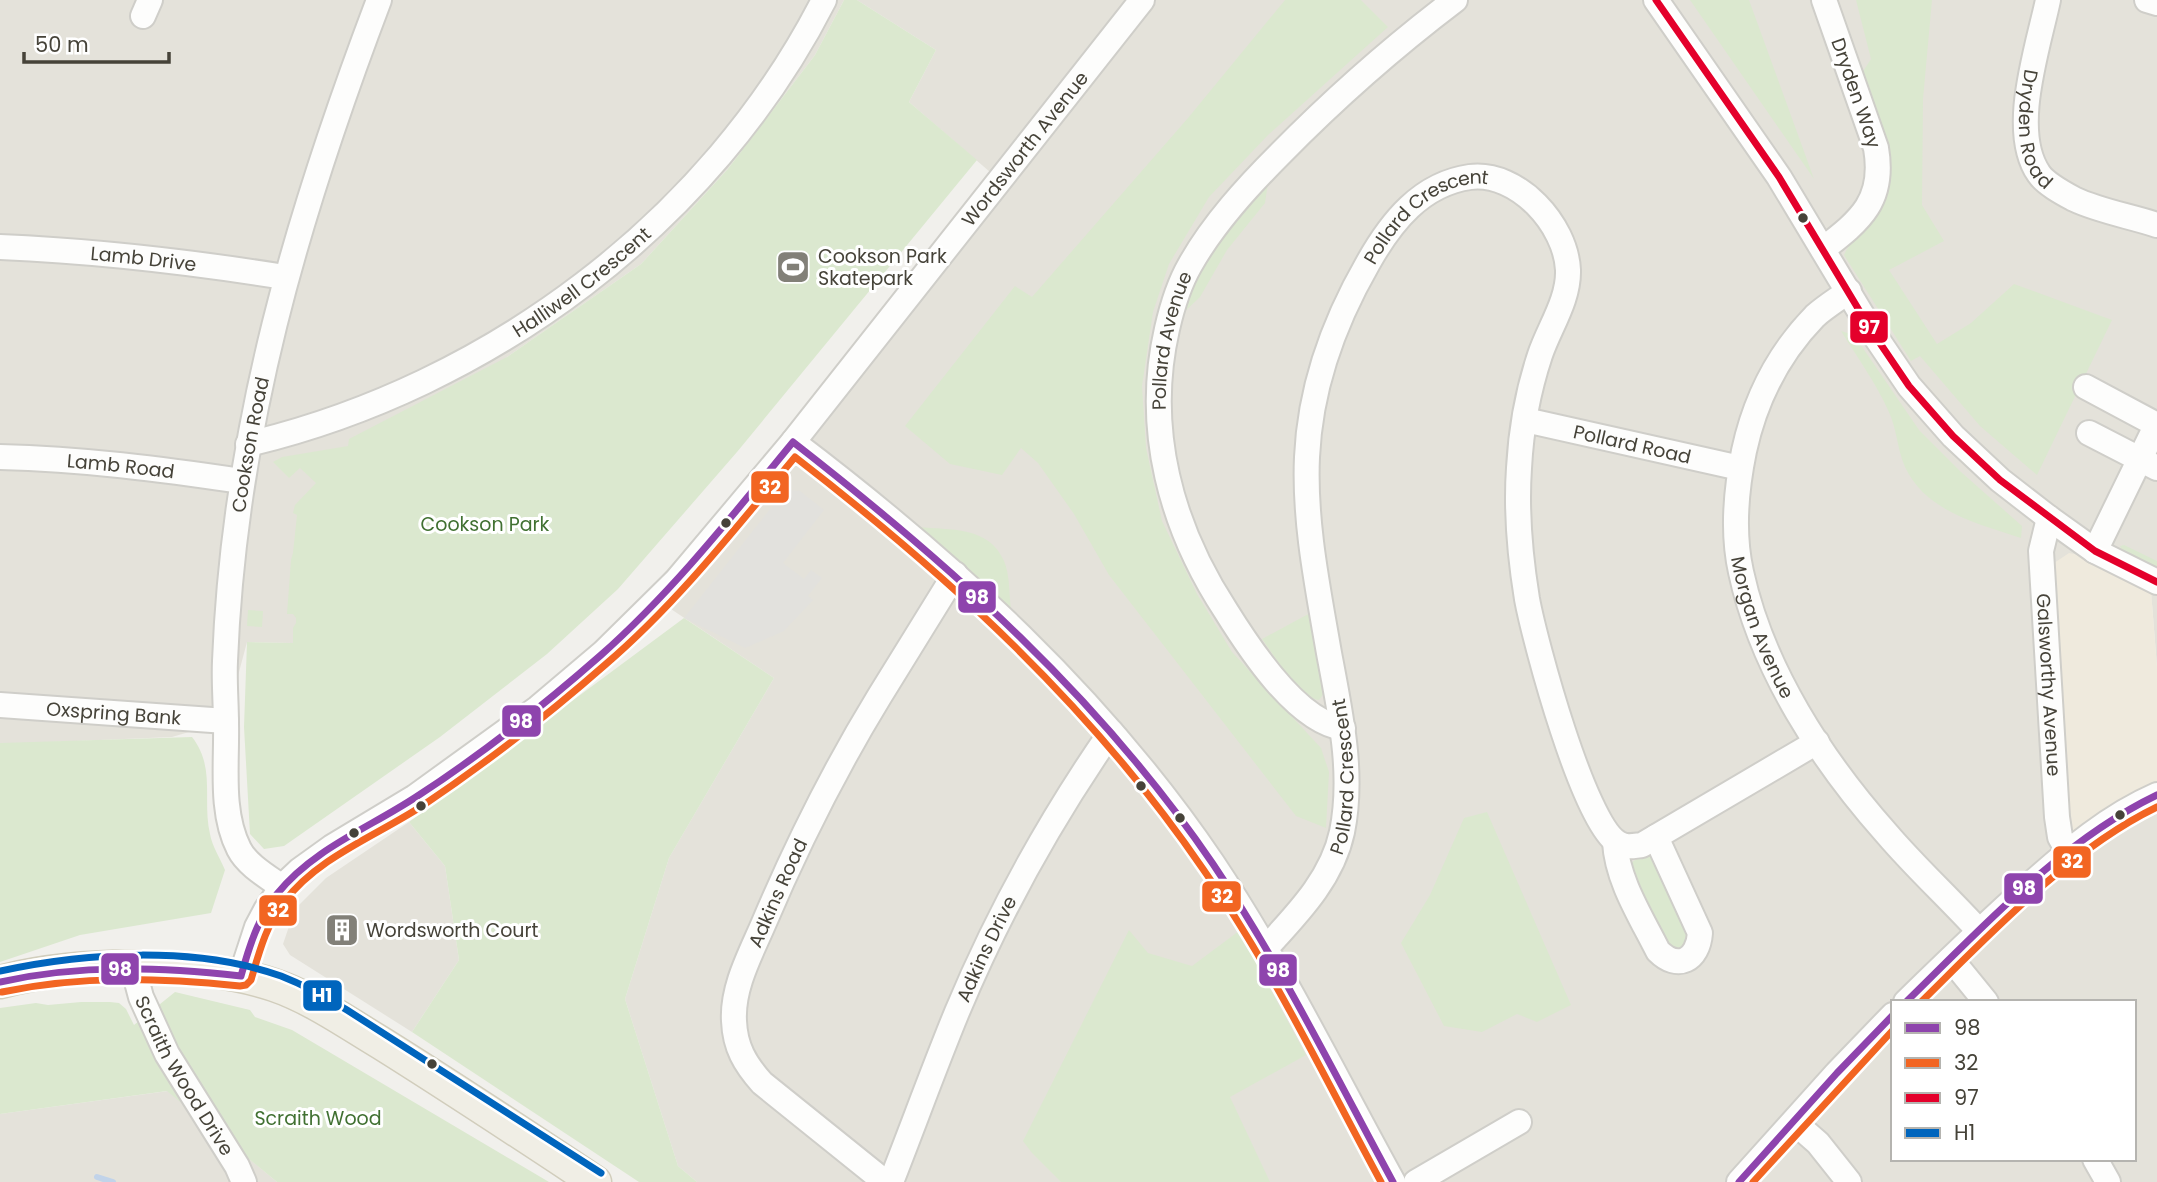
<svg xmlns="http://www.w3.org/2000/svg" width="2157" height="1182" font-family="Poppins,sans-serif">
  <style>
    .residential { fill: #e4e2da; fill-rule: evenodd }
    .commercial { fill: #efeadd }
    .green { fill: #dbe8cf }
    .parking { fill: #e2e1dd }
    .lines { fill: none; stroke-linecap: round; stroke-linejoin: round }
    .stream { stroke: #c1d3e9; stroke-width: 6 }
    .minor-casing { stroke: #cfcec9; stroke-width: 28 }
    .major-casing { stroke: #d1cdbc; stroke-width: 35 }
    .minor { stroke: #fdfdfc; stroke-width: 24 }
    .major { stroke: #f0eee5; stroke-width: 32 }
    .bus-1-casing { stroke: #fff; stroke-width: 12 }
    .bus-2-casing { stroke: #fff; stroke-width: 12 }
    .bus-3-casing { stroke: #fff; stroke-width: 12 }
    .bus-4-casing { stroke: #fff; stroke-width: 12 }
    .bus-1 { stroke: #8e44ad; stroke-width: 7 }
    .bus-2 { stroke: #f26522; stroke-width: 7 }
    .bus-3 { stroke: #e4002b; stroke-width: 7 }
    .bus-4 { stroke: #0065bd; stroke-width: 7 }
    .bus-dot { fill: #464339; stroke: #fff; stroke-width: 2.5 }
    .labels { text-anchor: middle; dominant-baseline: central; stroke-width: 6; stroke-linejoin: round; paint-order: stroke }
    .street-label { font-size: 19px; fill: #464339; stroke: #fff }
    .poi-label { font-size: 19px; fill: #464339; stroke: #fff; text-anchor: start }
    .park-label { font-size: 19px; fill: #417132; stroke: #fff }
    .line-badge { stroke: #fff; stroke-width: 2.5 }
    .badge-label { font-size: 19px; text-anchor: middle; font-weight: bold; fill: #fff }
  </style>
  <rect width="100%" height="100%" fill="#f1f0ec"/>
  <!-- residential -->
  <path class="residential" d="M0,0H844L815,55L727,170L641,264L507,357L342,644L247,642L226,721L172,737L4,744L0,743Z
    M857,0H2157V667L2151,591L2157,791V1182H697L678,1166L625,999L669,858L774,678L647,593L773,447L990,172L909,102L936,50ZM1893,1002H2134V1159H1893Z
    M409,822L445,866L459,960L412,1032L290,955L283,944L295,909L326,878Z
    M168,1091L277,1182H0V1114Z"/>
  <!-- commercial -->
  <path class="commercial" d="M2069,553L2080,555L2151,591L2157,667V791L2077,835L2067,831L2051,565Z"/>
  <!-- green -->
  <path class="green" d="M844,0H857L936,50L909,102L977,160L737,452L618,589L547,654L440,737L284,846L264,849L250,834L244,727L247,642L293,643V628L296,623V618L293,614H287L291,560L293,553L297,515L293,513L295,505L316,483L300,468L289,478L273,462L282,457L348,446L349,439L507,357L641,264L727,170L815,55Z
    M1285,0H1361L1388,27L1268,135L1209,197L1169,264L1153,312L1142,386L1146,448L1162,521L1197,594L1232,652L1321,748L1329,772L1326,828L1296,816L1109,575L1074,514L1038,463L1021,448L1002,475L950,464L905,426L1015,286L1032,297L1188,118Z
    M1690,0H1749L1814,179Z
    M1856,0H1932L1923,99L1922,205L1944,241L1889,270L1937,344L1971,323L2014,284L2112,320L2037,475L1980,426L1920,356L1911,361L1844,255C1854,234 1872,224 1881,201C1885,192 1864,93 1860,76L1871,59Z
    M1269,176L1265,203L1227,250L1200,297L1177,319C1202,262 1231,224 1269,176Z
    M1841,331L1854,335L1919,430L1961,472L2022,526L2021,538C1979,524 1926,512 1905,467C1897,449 1897,428 1888,410C1876,383 1857,357 1841,331Z
    M918,527C950,530 989,526 1004,561C1010,574 1009,595 1011,609Z
    M2124,545L2157,561V570L2124,553L2120,546Z
    M248,610L263,611L262,627L247,626Z
    M1312,612L1324,693L1319,700C1299,698 1274,655 1262,639Z
    M684,618L774,678L669,858L625,999L678,1166L697,1182H639L412,1032L459,960L445,866L409,822Z
    M192,737C216,768 202,799 210,834C212,846 220,858 225,870L211,913L80,935L0,962V743Z
    M1487,812L1571,1005L1537,1022L1517,1014L1482,1032L1444,1026L1401,943L1430,895L1464,818Z
    M1646,852L1653,853L1691,942L1675,952L1664,945L1630,875L1631,863Z
    M1129,930L1148,953L1192,966L1239,931L1306,1055L1230,1097L1270,1182H1061L1032,1153L1023,1141Z
    M175,992L250,1010L255,1017L292,1030L549,1182H277L167,1091L0,1114V1008L36,1003L48,1005L81,1002H110L119,1003L126,1009L134,1025Z"/>
  <!-- parking -->
  <path class="parking" d="M789,490L800,491L824,510L783,563L804,579L811,570L822,578L808,596L813,600L784,631L745,648L684,618L782,494Z"/>
  <g class="lines">
    <!-- stream -->
    <path class="stream" d="M97,1177L113,1182"/>
    <!-- minor casing -->
    <g class="minor-casing">
      <g id="minor">
        <path d="M1656,0L1779,177L1871,330L1909,386L1953,436L2000,480L2049,518L2095,551L2157,582"/>
        <path id="s1" d="M2048,0C2038,48 2009,131 2039,174C2046,184 2063,193 2074,199C2099,211 2130,216 2157,225"/>
        <path d="M2147,0L2157,3"/>
        <path d="M143,16L150,0"/>
        <path id="s2" d="M0,247C96,251 190,262 285,277"/>
        <path d="M1823,249C1861,220 1885,200 1876,148L1824,0"/>
        <path id="s3" d="M1849,291C1838,299 1825,307 1815,316C1778,354 1755,400 1744,451C1736,490 1732,532 1741,572C1762,669 1822,761 1887,834C1916,868 1949,898 1979,931"/>
        <path d="M2086,387L2157,425"/>
        <path id="s4" d="M1525,420L1740,468"/>
        <path d="M2089,433L2157,468"/>
        <path d="M793,442C951,562 1101,698 1213,864C1281,966 1334,1075 1393,1182"/>
        <path id="s5" d="M248,444C489,387 711,222 824,0"/>
        <path id="s6" d="M0,457C82,459 161,469 241,481"/>
        <path id="s7" d="M2049,518L2041,551L2057,817L2060,837L2068,851"/>
        <path d="M2095,551L2157,424"/>
        <path id="s8" d="M0,705L226,721"/>
        <path id="s9" d="M1343,728C1297,722 1249,648 1226,611C1171,527 1144,429 1167,329C1172,307 1179,284 1190,265C1213,224 1247,187 1280,154C1335,98 1393,47 1455,0"/>
        <path d="M1615,842C1617,880 1641,917 1658,951C1678,971 1698,960 1700,933L1656,837"/>
        <path id="s10" d="M282,887C268,877 247,865 239,849C220,812 227,764 226,724C226,703 224,682 225,661C234,428 297,216 379,0"/>
        <path id="s11" d="M1266,948C1297,914 1332,879 1342,832C1354,773 1340,712 1329,653C1318,589 1304,522 1307,457C1310,389 1334,322 1368,263C1391,222 1421,184 1470,177C1518,171 1566,225 1568,270C1569,300 1549,328 1540,355C1528,391 1521,430 1519,468C1516,511 1520,556 1527,599C1535,642 1584,824 1618,843C1626,848 1633,846 1642,845L1817,742"/>
        <path d="M1951,959L1986,1002"/>
        <path id="s12" d="M133,967L141,997L167,1054L237,1166L244,1182"/>
        <path id="s13" d="M241,976L257,927L266,910L282,887L300,870L332,847L415,797L538,708L603,653L677,580L793,442L1142,0"/>
        <path d="M1906,1002C1947,962 1988,922 2031,884C2069,850 2109,816 2157,795"/>
        <path d="M1794,1122L1818,1143L1849,1182"/>
        <path d="M2095,1159L2108,1182"/>
        <path id="s14" d="M885,1182L762,1083C745,1064 735,1047 734,1021C732,988 750,955 763,925C796,847 835,769 879,697C904,656 930,615 955,574"/>
        <path id="s15" d="M891,1182C913,1126 934,1068 957,1012C998,914 1050,820 1111,732"/>
        <path d="M1416,1182L1519,1122"/>
        <path d="M1739,1182L1837,1073L1893,1015"/>
      </g>
    </g>
    <!-- major casing -->
    <g class="major-casing">
      <path id="major" d="M0,982C76,962 198,960 274,985C312,998 346,1022 381,1043C453,1088 524,1135 595,1182"/>
    </g>
    <!-- minor -->
    <use href="#minor" class="minor"/>
    <!-- major -->
    <use href="#major" class="major"/>
    <!-- bus-1 casing -->
    <g class="bus-1-casing">
      <path id="bus-1" d="M793,442C951,565 1100,698 1213,864C1281,965 1335,1075 1393,1182
        M241,976C249,947 258,918 277,894C313,849 369,828 416,797C481,755 543,706 601,655C673,591 732,516 793,442
        M0,982C81,964 159,967 241,976
        M1906,1002C1982,928 2061,841 2157,795
        M1739,1182L1837,1073L1893,1015"/>
    </g>
    <!-- bus-2 casing -->
    <g class="bus-2-casing">
      <path id="bus-2" d="M2,992C82,975 159,978 240,986L246,985L251,980C259,953 266,925 284,902C318,857 376,836 422,806C486,763 548,715 606,664C677,603 735,529 795,457C949,576 1092,707 1203,869C1272,967 1324,1077 1381,1182
        M1921,1002C1990,934 2070,849 2157,807
        M1753,1182L1893,1030"/>
    </g>
    <!-- bus-3 casing -->
    <g class="bus-3-casing">
      <path id="bus-3" d="M1656,0L1779,177L1871,330L1909,386L1953,436L2000,480L2095,551L2157,582"/>
    </g>
    <!-- bus-4 casing -->
    <g class="bus-4-casing">
      <path id="bus-4" d="M0,971C87,952 196,946 281,976C304,985 326,997 347,1010L601,1173"/>
    </g>
    <!-- bus-1 -->
    <use href="#bus-1" class="bus-1"/>
    <!-- bus-2 -->
    <use href="#bus-2" class="bus-2"/>
    <!-- bus-3 -->
    <use href="#bus-3" class="bus-3"/>
    <!-- bus-4 -->
    <use href="#bus-4" class="bus-4"/>
  </g>
  <!-- icons -->
  <defs>
    <g id="stadium-square" transform="scale(1.75)"><rect x="-9" y="-9" width="18" height="18" rx="4" fill="#828078" stroke="#fff"/><path d="M0-5a6.5 5 0 1 0 0 10a6.5 5 0 1 0 0-10ZM-3.5-1.8h7v3.6h-7Z" fill="#fff"/></g>
    <g id="building-square" transform="scale(1.75)"><rect x="-9" y="-9" width="18" height="18" rx="4" fill="#828078" stroke="#fff"/><path d="M-4-6H4V6H1V3H-1V6H-4ZM-2.5-4.3h1.7v1.8h-1.7ZM.8-4.3h1.7v1.8H.8ZM-2.5-1h1.7V.8h-1.7ZM.8-1h1.7V.8H.8Z" fill="#fff"/></g>
  </defs>
  <g fill-rule="evenodd">
    <use href="#stadium-square" x="793" y="267"/>
    <use href="#building-square" x="342" y="930"/>
  </g>
  <!-- markers -->
  <g class="bus-dot">
    <circle cx="1803" cy="218" r="6"/>
    <circle cx="726" cy="523" r="6"/>
    <circle cx="1141" cy="786" r="6"/>
    <circle cx="421" cy="806" r="6"/>
    <circle cx="2120" cy="815" r="6"/>
    <circle cx="1180" cy="818" r="6"/>
    <circle cx="354" cy="833" r="6"/>
    <circle cx="432" cy="1064" r="6"/>
  </g>
  <g class="labels">
    <!-- street labels -->
    <g class="street-label">
      <text transform="translate(1856 93) rotate(71)">Dryden Way</text>
      <text stroke="none"><textPath href="#s1" startOffset="133">Dryden Road</textPath></text>
      <text stroke="none"><textPath href="#s13" startOffset="1155">Wordsworth Avenue</textPath></text>
      <text stroke="none"><textPath href="#s11" startOffset="803">Pollard Crescent</textPath></text>
      <text stroke="none"><textPath href="#s2" startOffset="144">Lamb Drive</textPath></text>
      <text stroke="none"><textPath href="#s5" startOffset="374">Halliwell Crescent</textPath></text>
      <text stroke="none"><textPath href="#s9" startOffset="455">Pollard Avenue</textPath></text>
      <text stroke="none"><textPath href="#s4" startOffset="110">Pollard Road</textPath></text>
      <text stroke="none"><textPath href="#s10" startOffset="466">Cookson Road</textPath></text>
      <text stroke="none"><textPath href="#s6" startOffset="121">Lamb Road</textPath></text>
      <text stroke="none"><textPath href="#s3" startOffset="378">Morgan Avenue</textPath></text>
      <text stroke="none"><textPath href="#s7" startOffset="168">Galsworthy Avenue</textPath></text>
      <text stroke="none"><textPath href="#s8" startOffset="114">Oxspring Bank</textPath></text>
      <text stroke="none"><textPath href="#s11" startOffset="196">Pollard Crescent</textPath></text>
      <text stroke="none"><textPath href="#s14" startOffset="364">Adkins Road</textPath></text>
      <text stroke="none"><textPath href="#s15" startOffset="252">Adkins Drive</textPath></text>
      <text stroke="none"><textPath href="#s12" startOffset="121">Scraith Wood Drive</textPath></text>
    </g>
    <!-- poi labels -->
    <g class="poi-label">
      <text x="818" y="256">Cookson Park<tspan x="818" dy="22">Skatepark</tspan></text>
      <text x="366" y="930">Wordsworth Court</text>
    </g>
    <!-- park labels -->
    <g class="park-label">
      <text x="485" y="524">Cookson Park</text>
      <text x="318" y="1118">Scraith Wood</text>
    </g>
  </g>
  <g class="line-badge">
    <rect x="1849" y="310" width="40" height="34" rx="7" fill="#e4002b"/>
    <rect x="750" y="470" width="40" height="34" rx="7" fill="#f26522"/>
    <rect x="957" y="580" width="40" height="34" rx="7" fill="#8e44ad"/>
    <rect x="501" y="704" width="41" height="34" rx="7" fill="#8e44ad"/>
    <rect x="2052" y="845" width="40" height="34" rx="7" fill="#f26522"/>
    <rect x="2003" y="872" width="41" height="33" rx="7" fill="#8e44ad"/>
    <rect x="1201" y="880" width="41" height="33" rx="7" fill="#f26522"/>
    <rect x="258" y="894" width="40" height="33" rx="7" fill="#f26522"/>
    <rect x="100" y="952" width="40" height="34" rx="7" fill="#8e44ad"/>
    <rect x="1258" y="953" width="40" height="34" rx="7" fill="#8e44ad"/>
    <rect x="302" y="979" width="41" height="33" rx="7" fill="#0065bd"/>
  </g>
  <g class="badge-label">
    <text x="1869" y="334">97</text>
    <text x="770" y="494">32</text>
    <text x="977" y="604">98</text>
    <text x="521" y="728">98</text>
    <text x="2072" y="868">32</text>
    <text x="2024" y="895">98</text>
    <text x="1222" y="903">32</text>
    <text x="278" y="917">32</text>
    <text x="120" y="976">98</text>
    <text x="1278" y="977">98</text>
    <text x="322" y="1002">H1</text>
  </g>
  <!-- legend -->
  <rect x="1891" y="1000" width="245" height="161" fill="#ffffff" stroke="#b5b4b0" stroke-width="2"/>
  <rect x="1905" y="1023" width="35" height="10" fill="#8e44ad" stroke="#b5b4b0" stroke-width="2"/>
  <text x="1954" y="1035" font-size="21" fill="#464339">98</text>
  <rect x="1905" y="1058" width="35" height="10" fill="#f26522" stroke="#b5b4b0" stroke-width="2"/>
  <text x="1954" y="1070" font-size="21" fill="#464339">32</text>
  <rect x="1905" y="1093" width="35" height="10" fill="#e4002b" stroke="#b5b4b0" stroke-width="2"/>
  <text x="1954" y="1105" font-size="21" fill="#464339">97</text>
  <rect x="1905" y="1128" width="35" height="10" fill="#0065bd" stroke="#b5b4b0" stroke-width="2"/>
  <text x="1954" y="1140" font-size="21" fill="#464339">H1</text>
  <!-- scale -->
  <path d="M24 52v10h145v-10" fill="none" stroke="#464339" stroke-width="3.5"/>
  <text x="35" y="52" font-size="21" fill="#464339" stroke="#ffffff" stroke-width="5" paint-order="stroke">50 m</text>
</svg>
